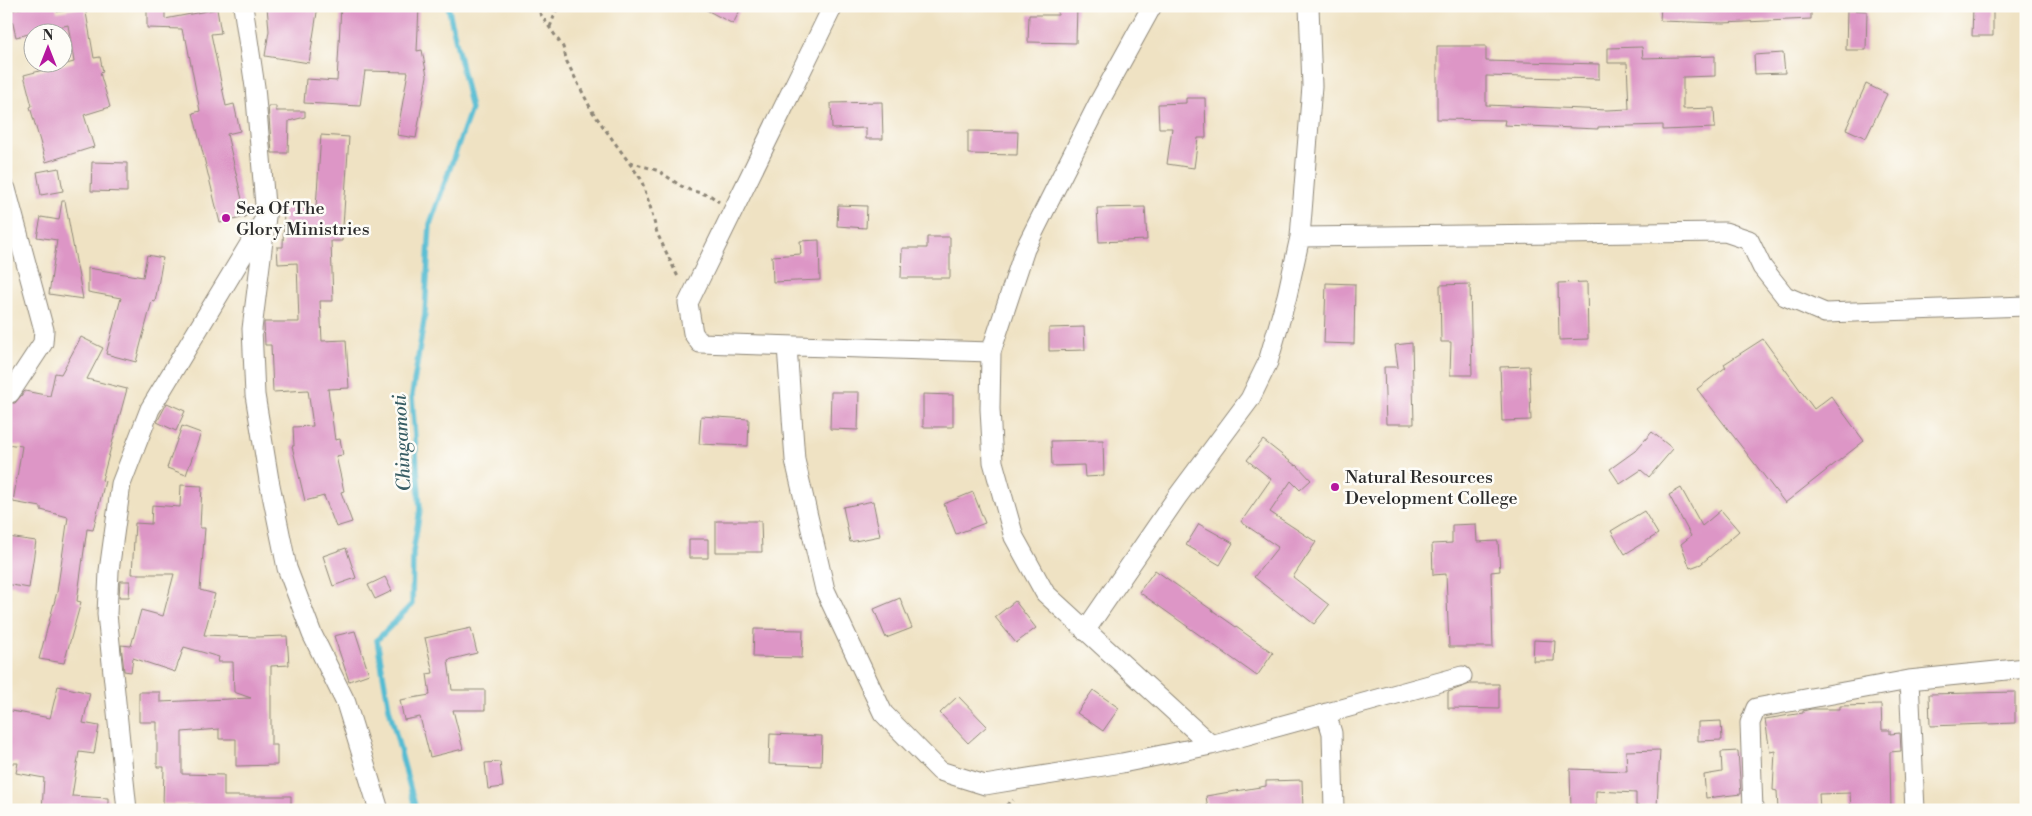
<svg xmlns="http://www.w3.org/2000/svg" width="2032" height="816" font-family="'Libre Bodoni',serif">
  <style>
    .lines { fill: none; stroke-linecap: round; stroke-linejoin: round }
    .stream { stroke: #54bcd2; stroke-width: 5.5 }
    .building { fill: #dd96c6 }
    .minor-casing { stroke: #8d8677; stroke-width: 21 }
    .path { stroke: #8d8677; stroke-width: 3; stroke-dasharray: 4 4; stroke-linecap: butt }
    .minor { stroke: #fff; stroke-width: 19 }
    .poi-dot { fill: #b5179e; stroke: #fdfcf7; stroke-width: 2 }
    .labels { text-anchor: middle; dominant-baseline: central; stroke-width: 5; stroke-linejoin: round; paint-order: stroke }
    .poi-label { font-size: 18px; fill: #2b2b2b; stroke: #fdfcf7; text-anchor: start }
    .water-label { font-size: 19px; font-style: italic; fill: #395e65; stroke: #fdfcf7 }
  </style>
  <rect width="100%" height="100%" fill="#fdfcf7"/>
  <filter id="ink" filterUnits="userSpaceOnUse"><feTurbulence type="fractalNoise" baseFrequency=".02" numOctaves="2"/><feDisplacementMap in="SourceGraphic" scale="10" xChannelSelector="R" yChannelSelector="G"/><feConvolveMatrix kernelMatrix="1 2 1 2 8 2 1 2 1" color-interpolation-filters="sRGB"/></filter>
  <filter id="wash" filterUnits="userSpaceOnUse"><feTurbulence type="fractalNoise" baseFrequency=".0096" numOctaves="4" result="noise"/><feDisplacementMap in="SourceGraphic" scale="20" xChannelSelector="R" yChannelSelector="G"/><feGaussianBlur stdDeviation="1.12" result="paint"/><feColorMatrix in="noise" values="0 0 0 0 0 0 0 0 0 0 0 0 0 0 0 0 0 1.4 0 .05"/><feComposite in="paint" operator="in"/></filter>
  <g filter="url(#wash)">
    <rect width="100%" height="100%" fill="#efe2c3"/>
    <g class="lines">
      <!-- stream -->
      <path class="stream" d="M416,810L389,708L377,640L412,604L413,552L420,510L412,395L425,314L430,224L471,109L448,6"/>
    </g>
    <g id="blocks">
      <!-- building -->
      <path class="building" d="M28,6H56L57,12L85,7L94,58L100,57L103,72L100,73L110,107L84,115L94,147L46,162L30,107L32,106L24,75L74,62L68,25L16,37L10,11Z
        M267,6H318L309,63L265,56L269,31Z
        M341,6H419L417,51L422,50L427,76L416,138L397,135L408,72L365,71L360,106L304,103L306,79L337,81Z
        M699,6H742L733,24Z
        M1058,6H1077L1076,43L1028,42L1029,15H1058Z
        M1661,6H1811V19L1723,23L1660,21Z
        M147,7L165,8V19L217,9L221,33L211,34L226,106L234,104L240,131L227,134L246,217L220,223L193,113L200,111L186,39H184L182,29L147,28Z
        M1973,7L1993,8V36H1972Z
        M1847,10L1867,11L1866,50H1846Z
        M1437,46H1486V61L1599,64V79L1486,76V105L1607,110L1629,109L1627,63H1608V48L1642,47L1643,58L1715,56V76L1683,77V109L1714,108L1715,128L1663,130V125L1598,127V129L1504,125L1505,120L1437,119Z
        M1783,53L1785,73L1755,74L1754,55Z
        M1866,84L1887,94L1866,138L1846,129Z
        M1186,98H1205L1206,138H1198L1194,168L1167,164L1172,128H1159L1158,104L1186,103Z
        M882,102L883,139H866V128L832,129L831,103Z
        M268,106H276V111H305V117L289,121L288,153H272Z
        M968,131L1018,132L1017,155L968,154Z
        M321,135L349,137L342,241H331L333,301H320L322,341L346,340L349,388L328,389L335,440L340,439L343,455L336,456L344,491L341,492L352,522L336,527L324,496L305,501L292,446H294L293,427L313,426L308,390L273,392L271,345H265L264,324V322H299L297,263L278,264L277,247H283L284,207H316Z
        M92,162L127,163V192L91,191Z
        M59,168L63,191L41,195L37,172Z
        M62,201H65L83,299L49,294L57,240L37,237L41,217L59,220Z
        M838,205L867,206L866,228L837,226Z
        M1145,207L1147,240L1099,242L1097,208Z
        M927,237H950V278H901L902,248H927Z
        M819,240L820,280L773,282L772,256L801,254L800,241Z
        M147,255L163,258L155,302L152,301L136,362L106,354L121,298L88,292V268L143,277Z
        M1587,282L1588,339L1559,340L1558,283Z
        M1326,283L1355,284L1354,344L1324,343Z
        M1470,284L1472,375H1450L1451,342H1441L1440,285Z
        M1084,327L1085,350L1049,351V328Z
        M81,337L103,348L87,379L127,389L102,480L105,481L93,530L87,529L77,601L81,602L64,663L39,659L57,592L68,517L41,510V507L13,502L22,446L6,444V403H15L25,391L50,396L55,373L61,374Z
        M1763,339L1814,409L1831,396L1864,441L1785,503L1697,389L1726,367L1724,364Z
        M1412,343L1414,424H1386L1384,367H1398L1395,345Z
        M1529,366L1531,420L1502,421L1500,367Z
        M831,392H859L858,430L830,429Z
        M923,394L953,395V427H923Z
        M167,403L185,411L176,431L157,422Z
        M701,416L749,419L748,446L699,444Z
        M182,426L201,433L186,475L167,468Z
        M1652,432L1673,449L1649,477L1641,470L1620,484L1610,469L1635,451Z
        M1103,440L1104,476L1085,477L1084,465L1052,466L1051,441Z
        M1263,440L1296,466L1297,465L1311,480L1300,490L1291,481L1270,512L1316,542L1293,577L1329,605L1314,624L1254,577L1278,547L1241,522L1271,479L1247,460Z
        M181,485L202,486L200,528H205L200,590L215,594L204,635L256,637L287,636L289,665L271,666V745H277V765L236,766V739H219V729L182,732V774L224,775V796H291V810H203L204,805L163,804L164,767H157V722H139V692H160V702L251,698L234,692L233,662H218L219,657L184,647L175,672L133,658L131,672L124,671L121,645L131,646L141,610L163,616L174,574H132L135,523L151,524L152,505L180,507Z
        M1681,488L1702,526L1721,510L1739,531L1701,564L1690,568L1681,544L1691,536L1669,495Z
        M973,492L985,523L956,534L944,504Z
        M873,501L880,536L850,542L843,507Z
        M1644,511L1658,534L1625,554L1611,531Z
        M716,521H761L762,552H716Z
        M1199,524L1233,543L1220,565L1186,545Z
        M1476,524L1477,542L1498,541L1500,571L1491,572L1493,647H1449L1446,574L1433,575L1432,544L1452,543V525Z
        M8,537L36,541L29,588L6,584Z
        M689,539H708V558H689Z
        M346,548L356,578L333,586L323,556Z
        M1155,570L1273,653L1257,676L1139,592Z
        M385,577L392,591L375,599L368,585Z
        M120,581H130L129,597H119Z
        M900,598L912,628L886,638L874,609Z
        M1015,601L1036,628L1016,643L995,617Z
        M471,628L477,653L448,660L452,690H485V710H453L463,749L430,757L420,717L404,720L400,700L430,695L427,674L433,673L425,638Z
        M754,629L803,630L802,658L753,657Z
        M355,631L369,674L349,681L334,636Z
        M1534,640L1555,641L1554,661H1533Z
        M1470,684H1499V709L1448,708V692Z
        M58,686L90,693L83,723L99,726L94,754L79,752L72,796L108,798V810H42L44,778L16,773L18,763H6V710L50,718Z
        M1093,690L1119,708L1103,731L1077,713Z
        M2015,692V723L1930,726L1929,694Z
        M958,696L987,726L968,743L940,713Z
        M1881,705L1882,730H1890V734L1900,733L1901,751L1890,752V758L1891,810H1851L1850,793L1819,794L1820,810H1778L1777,791L1773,790L1775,751L1770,752L1765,719L1803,713V711L1811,709H1840V706Z
        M1721,721L1722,740L1698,741V722Z
        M770,734L822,736L821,766L769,764Z
        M1660,750L1657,807L1636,806V793L1596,791V810H1571L1570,769L1627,771L1626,751Z
        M1738,751L1741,794L1706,798L1704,775L1722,772L1721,752Z
        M500,762L503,787L488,789L485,763Z
        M1302,780L1303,810H1208L1206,796L1266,786V781Z"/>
    </g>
  </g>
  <g filter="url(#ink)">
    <use href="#blocks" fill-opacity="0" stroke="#8d8677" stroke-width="1"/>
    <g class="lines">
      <!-- minor casing -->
      <g class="minor-casing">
        <path id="minor" d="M243,6L255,87L266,217L252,329L255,395L269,480L287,568L312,634L346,703L379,810
          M833,6L688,303L693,333L700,343L991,352
          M1152,6L1098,104L1025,249L991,352L990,409L993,462L1014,537L1045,593L1211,745
          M6,189L44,330L43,343L10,393
          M1300,237L1725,232L1749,240L1762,267L1785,296L1825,313L2026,306
          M787,346L795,460L825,590L883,713L940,771L985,785L1122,763L1211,745L1462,676
          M1085,631L1177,497L1250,399L1268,362L1287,296L1300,237L1312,86L1309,6
          M1909,680L1915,810
          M1326,713L1332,733L1334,810
          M127,810L107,614L109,571L121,484L150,409L263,222
          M1753,810L1750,723L1756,708L1909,680L2026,668"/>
      </g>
      <!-- path -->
      <path class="path" d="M535,6L563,47L567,62L592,111L641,179L650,206L657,233L679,279
        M550,27L558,6
        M630,162L659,171L681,186L690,190L711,196L719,202
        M1000,810L1013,800"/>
      <!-- minor -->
      <use href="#minor" class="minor"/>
    </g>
  </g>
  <!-- markers -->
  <g class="poi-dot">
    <circle cx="226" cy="218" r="5"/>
    <circle cx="1335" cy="487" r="5"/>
  </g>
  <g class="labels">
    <!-- poi labels -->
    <g class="poi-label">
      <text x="236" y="208">Sea Of The<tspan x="236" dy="21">Glory Ministries</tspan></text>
      <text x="1345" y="477">Natural Resources<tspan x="1345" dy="21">Development College</tspan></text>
    </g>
    <!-- water labels -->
    <g class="water-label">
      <text transform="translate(402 443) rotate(-93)">Chingamoti</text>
    </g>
  </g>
  <!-- margin -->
  <rect width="2032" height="816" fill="none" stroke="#fdfcf7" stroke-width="25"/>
  <!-- north arrow -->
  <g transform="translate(48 48)"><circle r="24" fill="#fdfcf7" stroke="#a9a8a5"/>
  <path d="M0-4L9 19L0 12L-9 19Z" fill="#b5179e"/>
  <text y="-8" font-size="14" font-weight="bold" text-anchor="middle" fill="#2b2b2b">N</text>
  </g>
</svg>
